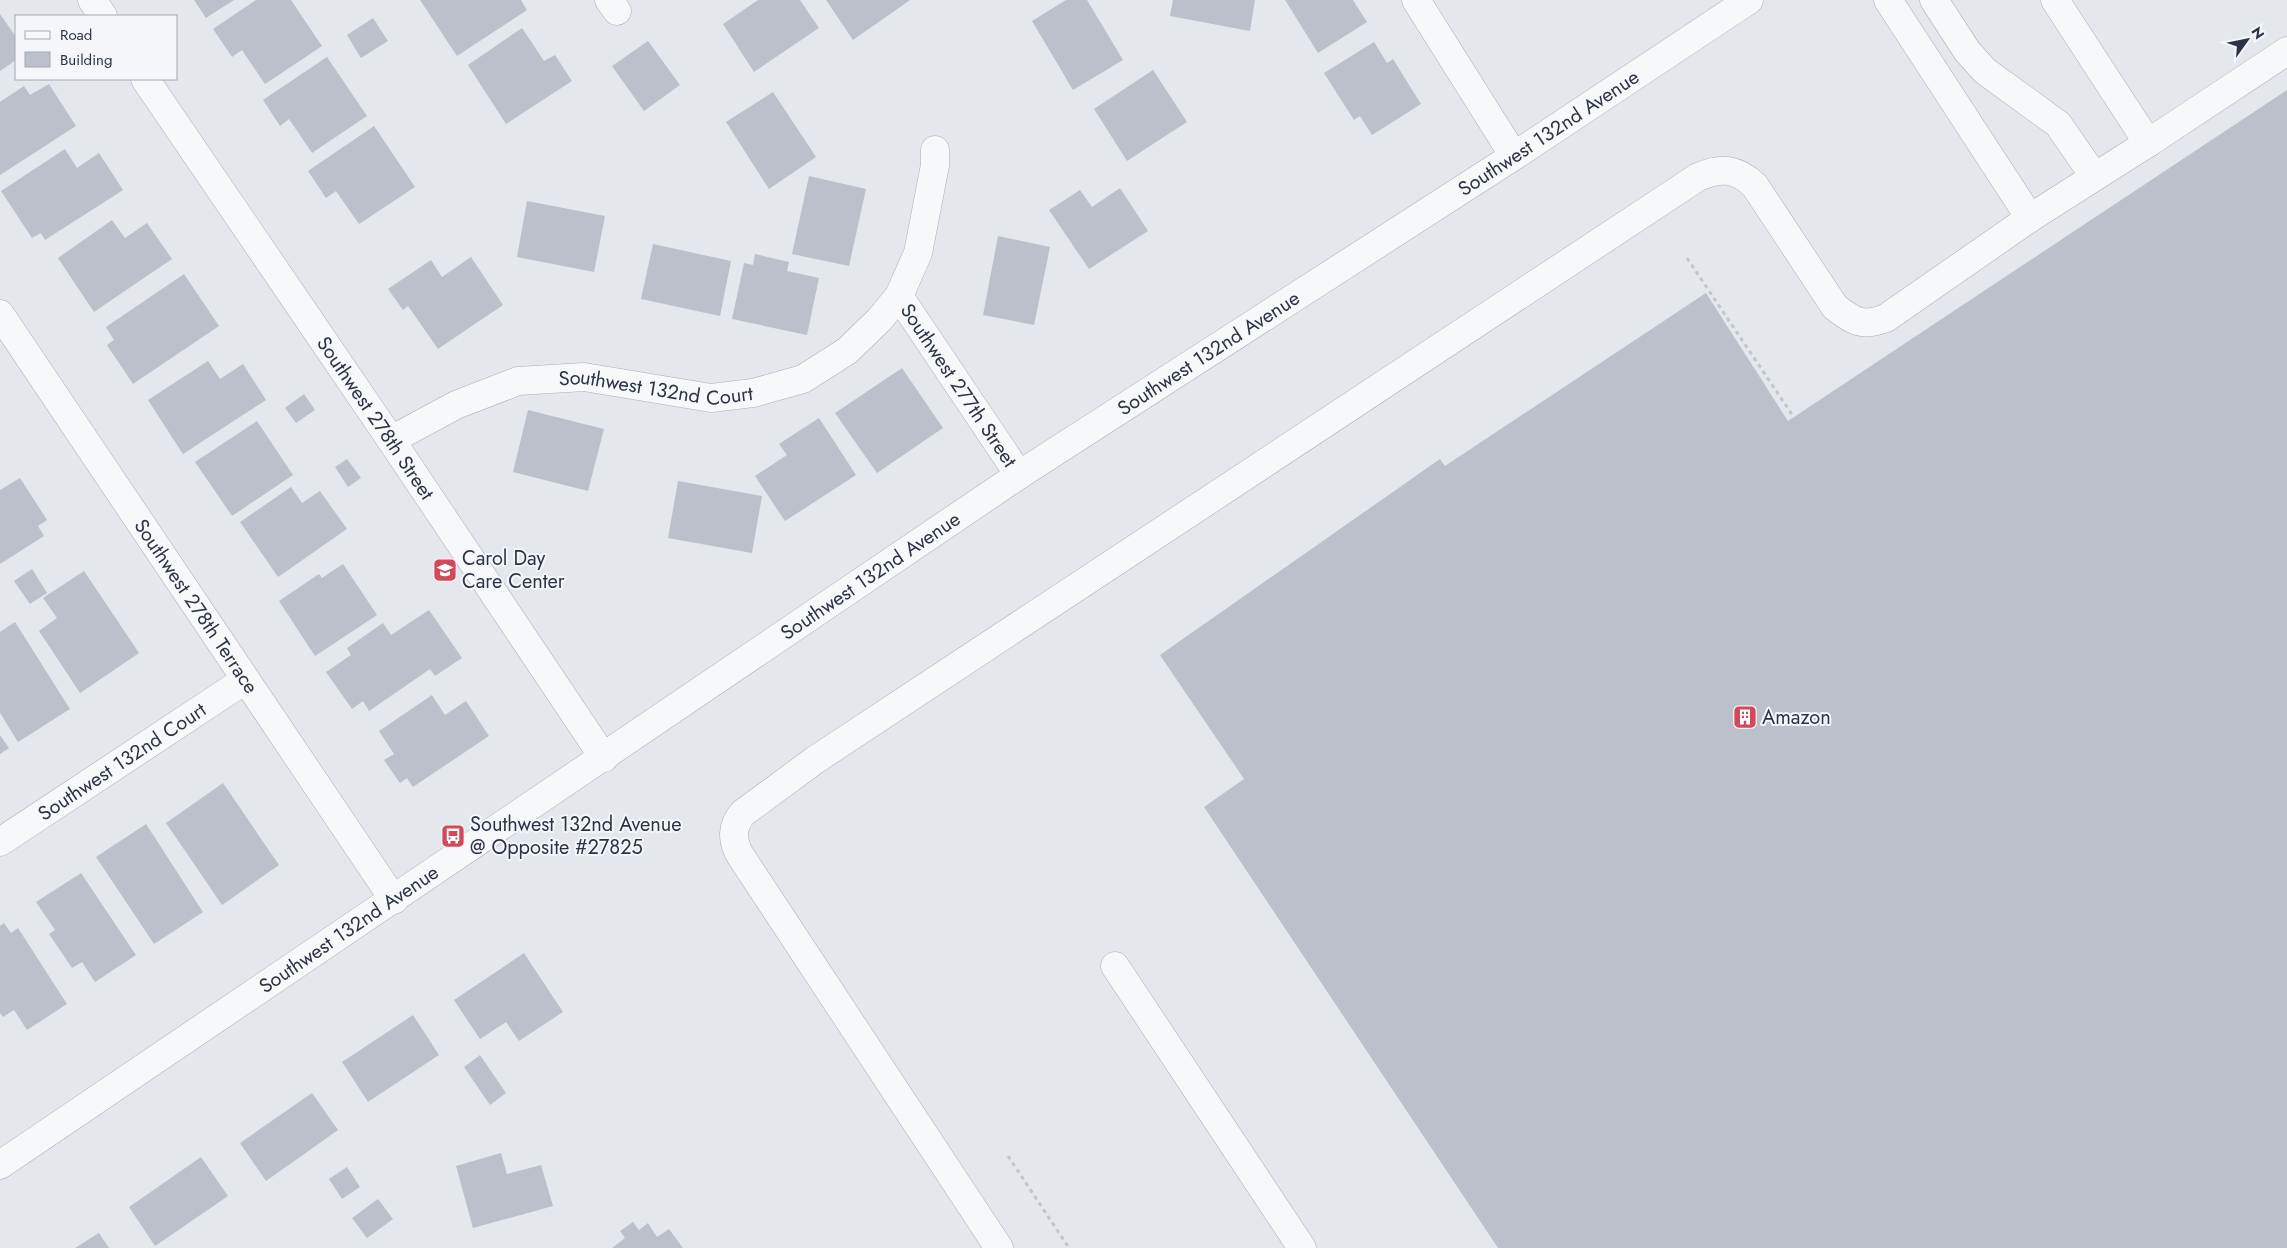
<svg xmlns="http://www.w3.org/2000/svg" width="2287" height="1248" font-family="Jost,sans-serif">
  <style>
    .building { fill: #bbc0ca }
    .lines { fill: none; stroke-linecap: round; stroke-linejoin: round }
    .minor-casing { stroke: #a9aeb7; stroke-width: 29 }
    .path { stroke: #c2c5cb; stroke-width: 3; stroke-dasharray: 4 4; stroke-linecap: butt }
    .minor { stroke: #f7f8fa; stroke-width: 28 }
    .labels { text-anchor: middle; dominant-baseline: central; stroke-width: 4; stroke-linejoin: round; paint-order: stroke }
    .street-label { font-size: 20px; fill: #2b3445; stroke: #f4f6f9 }
    .poi-label { font-size: 20px; fill: #2b3445; stroke: #f4f6f9; text-anchor: start }
  </style>
  <rect width="100%" height="100%" fill="#e4e7ec"/>
  <!-- building -->
  <path class="building" d="M194,0H234L206,18Z
    M256,0H291L322,46L265,84L242,50L232,57L213,29Z
    M420,0H521L527,10L457,56Z
    M758,0H800L819,28L754,72L723,24Z
    M826,0H910L853,40Z
    M1066,0H1087L1123,60L1073,90L1032,21Z
    M1173,0H1255L1250,31L1170,16Z
    M1285,0H1353L1367,22L1318,53Z
    M0,14L16,37V60L0,71Z
    M373,18L388,41L361,58L347,35Z
    M522,28L544,61L555,55L572,81L506,124L468,65Z
    M648,41L680,85L644,111L612,66Z
    M1374,42L1387,63L1393,59L1421,104L1372,135L1360,116L1354,120L1324,73Z
    M327,57L367,116L312,153L289,119L280,126L263,100Z
    M1153,70L1187,122L1127,161L1094,109Z
    M49,84L76,126L0,175V102L24,86L30,95Z
    M2287,90V1248H1498L1204,807L1244,779L1160,655L1440,459L1445,466L1706,293L1788,421Z
    M773,92L816,157L769,189L726,122Z
    M374,126L415,187L359,224L336,191L326,198L308,171Z
    M65,149L77,168L99,153L123,190L45,240L41,233L32,238L1,191Z
    M809,176L866,189L849,266L792,254Z
    M1120,188L1148,231L1089,269L1049,210L1080,190L1092,207Z
    M527,201L605,216L594,272L517,257Z
    M112,220L125,238L147,223L172,259L94,312L58,258Z
    M998,236L1050,247L1034,325L983,315Z
    M653,244L731,261L720,316L641,299Z
    M755,254L789,262L787,271L819,278L807,335L732,319L744,263L753,265Z
    M471,257L503,305L438,349L408,306L403,310L388,289L431,260L442,277Z
    M184,274L219,326L133,384L107,345L114,340L106,327Z
    M208,361L220,379L243,364L266,400L183,454L148,400Z
    M902,368L943,428L877,473L835,413Z
    M304,394L315,410L296,423L285,408Z
    M528,410L604,429L588,491L513,472Z
    M819,418L856,475L785,521L755,476L787,455L779,444Z
    M257,421L293,475L232,516L195,462Z
    M347,459L361,478L348,487L335,467Z
    M20,478L47,520L38,526L44,536L0,564V490Z
    M678,481L762,496L752,553L668,538Z
    M291,487L302,503L320,491L347,529L278,577L240,522Z
    M343,564L377,615L315,656L279,601L319,574L322,578Z
    M32,569L47,593L30,604L14,581Z
    M84,571L139,653L80,693L39,631L57,618L43,598Z
    M429,610L462,658L435,676L430,669L369,711L363,701L352,709L326,672L351,655L347,648L383,623L391,635Z
    M15,622L70,709L18,742L0,713V632Z
    M432,695L445,715L466,701L489,736L413,787L407,778L400,783L384,760L394,754L379,731Z
    M0,735L9,748L0,754Z
    M223,783L279,865L222,905L166,823Z
    M146,824L203,912L154,944L96,857Z
    M81,873L136,955L95,982L82,962L72,968L49,934L55,930L36,902Z
    M4,923L11,933L18,928L67,1004L27,1030L14,1010L3,1017L0,1013V926Z
    M524,953L563,1012L519,1041L506,1022L480,1039L454,1000Z
    M413,1015L439,1055L368,1102L342,1062Z
    M480,1055L506,1093L490,1105L464,1067Z
    M312,1093L338,1130L266,1181L240,1143Z
    M501,1153L507,1174L541,1165L553,1206L473,1228L456,1166Z
    M201,1157L228,1196L155,1246L129,1207Z
    M347,1167L360,1187L342,1199L329,1179Z
    M378,1199L393,1219L367,1238L352,1218Z
    M633,1222L639,1230L648,1223L657,1237L669,1229L683,1248H612L625,1238L620,1231Z
    M99,1233L109,1248H75Z"/>
  <g class="lines">
    <!-- minor casing -->
    <g class="minor-casing">
      <g id="minor">
        <path d="M92,0L103,16"/>
        <path d="M609,0L617,11"/>
        <path d="M1416,0L1514,156"/>
        <path d="M1888,0L2030,218"/>
        <path d="M1934,0L1967,51L1985,71L2058,124L2094,176"/>
        <path d="M2055,0L2148,143L2287,51"/>
        <path id="s1" d="M145,79L391,440L604,758"/>
        <path id="s2" d="M935,150V165L918,253L899,296L1019,475"/>
        <path id="s3" d="M0,314L394,900"/>
        <path id="s4" d="M391,440L456,405L518,381L584,377L711,398L753,393L803,379L847,351L879,320L899,296"/>
        <path id="s5" d="M0,842L245,680"/>
        <path d="M1115,966L1302,1248"/>
        <path id="s6" d="M0,1165L1019,475L1514,156L1749,0"/>
        <path d="M999,1248L740,855C732,841 731,826 743,813L815,760L1698,177C1721,167 1737,168 1755,186L1835,307C1854,322 1863,327 1886,318L2030,218L2148,143"/>
      </g>
    </g>
    <!-- path -->
    <path class="path" d="M1687,258L1793,416
      M1008,1156L1069,1248"/>
    <!-- minor -->
    <use href="#minor" class="minor"/>
  </g>
  <!-- icons -->
  <defs>
    <g id="school-square" transform="scale(1.25)"><rect x="-9" y="-9" width="18" height="18" rx="4" fill="#d1495b" stroke="#f4f6f9"/><path d="M0-5L7-2L0 1L-7-2ZM-4 1L0 2.5L4 1V4Q0 6-4 4Z" fill="#fff"/></g>
    <g id="building-square" transform="scale(1.25)"><rect x="-9" y="-9" width="18" height="18" rx="4" fill="#d1495b" stroke="#f4f6f9"/><path d="M-4-6H4V6H1V3H-1V6H-4ZM-2.5-4.3h1.7v1.8h-1.7ZM.8-4.3h1.7v1.8H.8ZM-2.5-1h1.7V.8h-1.7ZM.8-1h1.7V.8H.8Z" fill="#fff"/></g>
    <g id="bus-square" transform="scale(1.25)"><rect x="-9" y="-9" width="18" height="18" rx="4" fill="#d1495b" stroke="#f4f6f9"/><path d="M-5-6H5V4H4V6H2V4H-2V6H-4V4H-5ZM-3.5-4V0h7V-4ZM-3.5 1.2v1.5H-2V1.2ZM2 1.2v1.5H3.5V1.2Z" fill="#fff"/></g>
  </defs>
  <g fill-rule="evenodd">
    <use href="#school-square" x="445" y="570"/>
    <use href="#building-square" x="1745" y="717"/>
    <use href="#bus-square" x="453" y="836"/>
  </g>
  <g class="labels">
    <!-- street labels -->
    <g class="street-label">
      <text stroke="none"><textPath href="#s6" startOffset="1861">Southwest 132nd Avenue</textPath></text>
      <text stroke="none"><textPath href="#s6" startOffset="1456">Southwest 132nd Avenue</textPath></text>
      <text stroke="none"><textPath href="#s4" startOffset="279">Southwest 132nd Court</textPath></text>
      <text stroke="none"><textPath href="#s2" startOffset="259">Southwest 277th Street</textPath></text>
      <text stroke="none"><textPath href="#s1" startOffset="410">Southwest 278th Street</textPath></text>
      <text stroke="none"><textPath href="#s6" startOffset="1051">Southwest 132nd Avenue</textPath></text>
      <text stroke="none"><textPath href="#s3" startOffset="352">Southwest 278th Terrace</textPath></text>
      <text stroke="none"><textPath href="#s5" startOffset="146">Southwest 132nd Court</textPath></text>
      <text stroke="none"><textPath href="#s6" startOffset="421">Southwest 132nd Avenue</textPath></text>
    </g>
    <!-- poi labels -->
    <g class="poi-label">
      <text x="462" y="558">Carol Day<tspan x="462" dy="23">Care Center</tspan></text>
      <text x="1762" y="717">Amazon</text>
      <text x="470" y="824">Southwest 132nd Avenue<tspan x="470" dy="23">@ Opposite #27825</tspan></text>
    </g>
  </g>
  <!-- legend -->
  <rect x="15" y="15" width="162" height="65" fill="#f4f6f9" stroke="#a4a8b1"/>
  <rect x="25" y="31" width="25" height="8" fill="#f7f8fa" stroke="#a4a8b1"/>
  <text x="60" y="40" font-size="15" fill="#2b3445">Road</text>
  <rect x="25" y="52" width="25" height="15" fill="#bbc0ca" stroke="#a4a8b1"/>
  <text x="60" y="65" font-size="15" fill="#2b3445">Building</text>
  <!-- north arrow -->
  <g transform="translate(2247 40) rotate(57)" stroke="#f4f6f9" stroke-width="4" paint-order="stroke">
  <path d="M0-4L9 19L0 12L-9 19Z" fill="#2b3445"/>
  <text y="-8" font-size="14" font-weight="bold" text-anchor="middle" fill="#2b3445">N</text>
  </g>
</svg>
